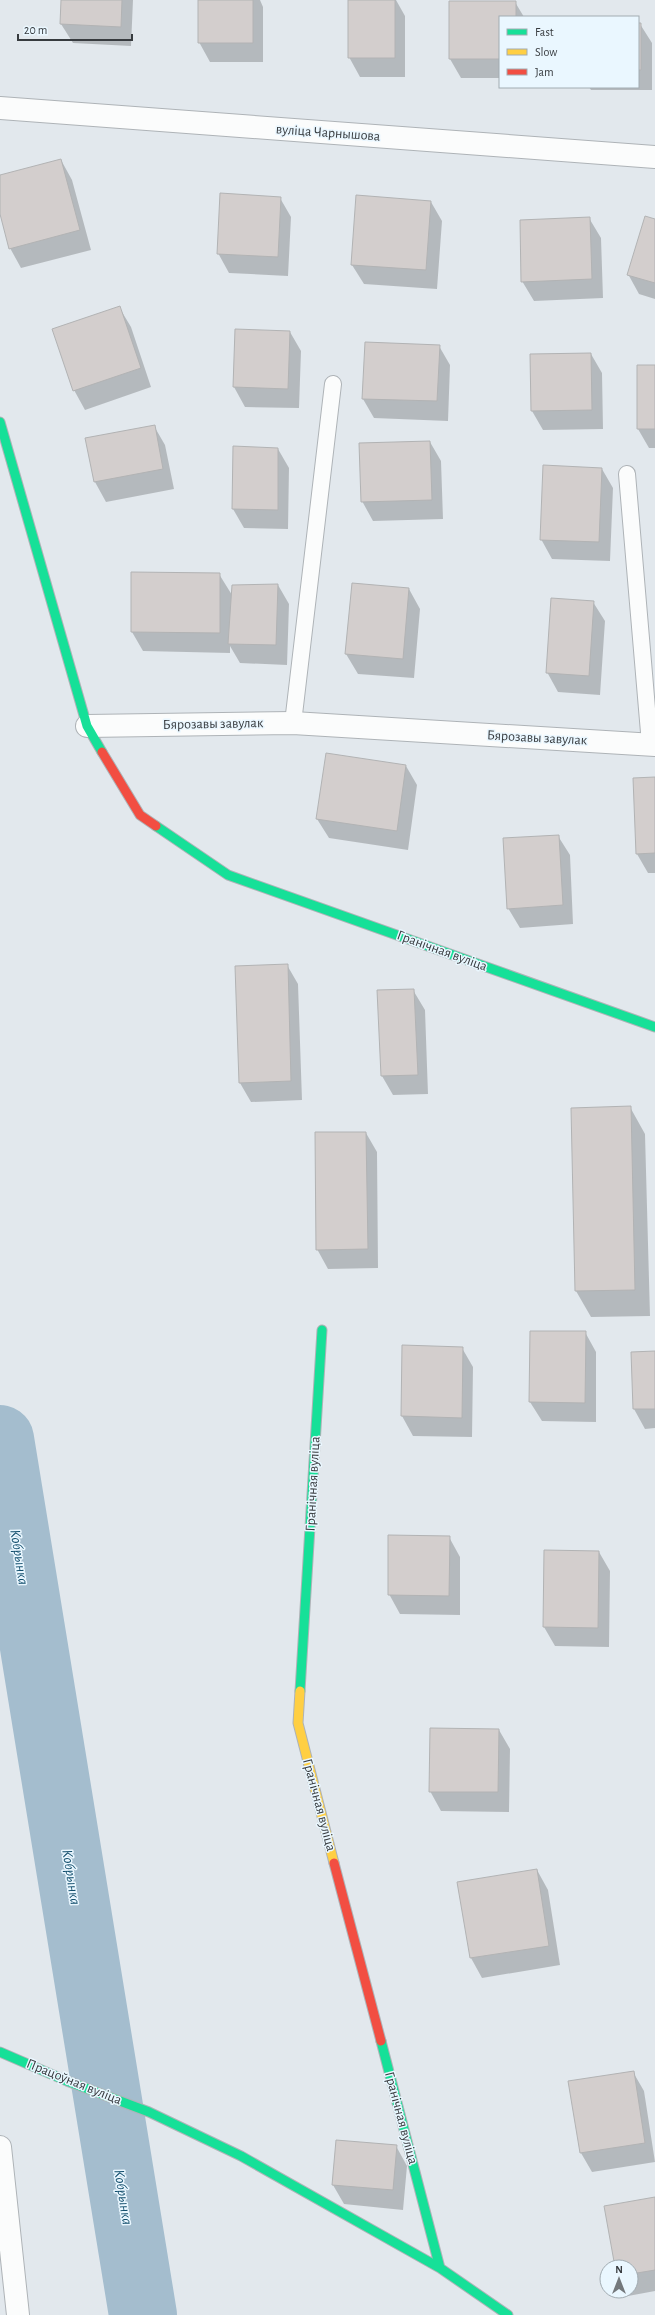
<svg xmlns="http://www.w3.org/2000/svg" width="655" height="2315" font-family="'Alegreya Sans',sans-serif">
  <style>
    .shadow { fill: #0003 }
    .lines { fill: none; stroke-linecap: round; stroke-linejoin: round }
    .river { stroke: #a4bdce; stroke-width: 68 }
    .building { fill: #d3cecd; stroke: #b2b3b4 }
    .lane-casing { stroke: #aeb3b7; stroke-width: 18 }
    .street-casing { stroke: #aeb3b7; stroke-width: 24 }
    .fast-casing { stroke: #aeb3b7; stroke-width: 11 }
    .slow-casing { stroke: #aeb3b7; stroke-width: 11 }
    .jam-casing { stroke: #aeb3b7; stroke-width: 11 }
    .lane { stroke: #fbfcfc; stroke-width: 16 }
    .street { stroke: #fbfcfc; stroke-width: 22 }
    .fast { stroke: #16e098; stroke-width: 9 }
    .slow { stroke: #ffcf43; stroke-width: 9 }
    .jam { stroke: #f24e42; stroke-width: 9 }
    .labels { text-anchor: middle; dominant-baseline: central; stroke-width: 3; stroke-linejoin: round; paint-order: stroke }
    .street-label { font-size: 14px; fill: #373b3f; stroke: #eaf7ff }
    .water-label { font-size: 15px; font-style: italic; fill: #114d6c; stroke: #eaf7ff }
  </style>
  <rect width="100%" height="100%" fill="#e2e8ed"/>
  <!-- shadow -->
  <path class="shadow" d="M62,0H133L131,46L73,43L61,24Z
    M199,0H260L263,7V62H210L199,42Z
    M349,0H396L405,16V77H360L349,57Z
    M515,2L524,17H500V78H461L450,59Z
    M638,24H640L652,43V90H591L589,87H638Z
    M61,160L72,180L91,250L21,268L10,248L0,210V176Z
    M280,198L291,217L288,276L229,273L218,253Z
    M431,202L442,221L437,289L364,284L352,265Z
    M589,218L601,238L603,298L534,301L522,281Z
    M655,220V299L639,294L628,274Z
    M119,307L131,327L151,387L85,410L74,390Z
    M236,330L290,332L301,351L299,408L245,407L234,387Z
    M439,346L450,365L448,421L374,418L363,399Z
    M591,354L602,373L603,429L543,430L532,411Z
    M655,366V448H649L638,429Z
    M154,426L165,445L174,489L106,502L95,482L86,439Z
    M430,442L441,461L443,519L373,521L362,501Z
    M278,449L289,468L288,529L244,528L233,509Z
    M602,469L613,488L610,561L552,559L541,539Z
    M219,574L232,595L278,585L289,604L287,665L240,663L230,646V653L143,651L132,632Z
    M409,589L420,609L414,678L358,674L346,654Z
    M593,602L605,621L600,695L558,692L547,672Z
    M406,766L417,785L408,850L329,838L317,819Z
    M655,778V873H648L637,854Z
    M558,836L570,855L573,924L520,928L508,908Z
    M287,965L298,984L302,1100L251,1102L240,1083Z
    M413,990L425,1010L428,1094L393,1095L382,1076Z
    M630,1107L645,1134L650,1316L591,1317L576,1291Z
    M366,1133L377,1152L378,1268L328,1269L317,1249Z
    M585,1332L596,1352V1422L542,1421L530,1402Z
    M403,1346L462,1348L473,1367L472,1437L413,1436L402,1416Z
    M655,1352V1428L645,1429L634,1409L632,1353Z
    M449,1537L460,1557V1615L400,1614L389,1594Z
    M599,1552L610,1571L609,1647L555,1646L544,1627Z
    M499,1730L510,1749L509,1812L441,1811L430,1791Z
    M537,1870L548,1890L560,1965L482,1978L471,1958L458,1883Z
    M633,2072L644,2091L655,2162L592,2172L581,2153Z
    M396,2146L407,2166L403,2210L344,2204L333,2185Z
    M655,2199V2291L628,2296L626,2291H631V2267H616Z"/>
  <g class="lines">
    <!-- river -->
    <path class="river" d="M0,1439L143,2315"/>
  </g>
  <!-- building -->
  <path class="building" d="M61,0H122L121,27L60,24Z
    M198,0H253V43H198Z
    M348,0H395V58H348Z
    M449,1H516V17H500V59H449Z
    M638,23H641V70H638Z
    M61,159L80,230L9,249L0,214V175Z
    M220,193L281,197L278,257L217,254Z
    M356,195L431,201L426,270L351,265Z
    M645,216L655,219V283L627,275Z
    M590,217L592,279L521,282L520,220Z
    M120,306L141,368L73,391L52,329Z
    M235,329L290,331L288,389L233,387Z
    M365,342L440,345L437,401L362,399Z
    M591,353L592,410L531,411L530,354Z
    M637,365H655V429H637Z
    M155,425L163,469L94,482L85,438Z
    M430,441L432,500L361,502L359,443Z
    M233,446L278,448V510L232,509Z
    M543,465L602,468L599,542L540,540Z
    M131,572L220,573V633L131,632Z
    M352,583L409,588L403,659L345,654Z
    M278,584L276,645L228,644L232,585Z
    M551,598L594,601L589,676L546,673Z
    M326,753L406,765L397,831L316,819Z
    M655,777V853L636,854L633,778Z
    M559,835L563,905L507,909L503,838Z
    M288,964L291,1081L239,1083L235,966Z
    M414,989L418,1075L381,1076L377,990Z
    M631,1106L635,1290L575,1291L571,1108Z
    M315,1132H366L368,1249L316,1250Z
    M530,1331H586L585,1403L529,1402Z
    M402,1345L463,1347L462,1418L401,1416Z
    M655,1351V1409H633L631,1352Z
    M388,1535L450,1536L449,1596L388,1595Z
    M544,1550L599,1551L598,1628L543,1627Z
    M430,1728L499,1729L498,1792H429Z
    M537,1869L549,1946L470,1958L457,1882Z
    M634,2071L645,2143L580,2153L568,2081Z
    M336,2140L397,2145L393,2190L332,2185Z
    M655,2197V2270L631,2274V2267H615L604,2206Z"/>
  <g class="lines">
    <!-- lane casing -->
    <g class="lane-casing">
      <path id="lane" d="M627,474L650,744
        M293,723L333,384"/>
    </g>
    <!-- street casing -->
    <g class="street-casing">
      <path id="street" d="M0,108L655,157
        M87,726L293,723L655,745
        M0,2147L18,2315"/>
    </g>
    <!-- fast casing -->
    <g class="fast-casing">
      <path id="fast" d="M0,422L87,726L102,752
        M156,826L228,875L655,1027
        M300,1691L322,1330
        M381,2041L440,2268
        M0,2052L67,2081L149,2112L241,2156L440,2268L508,2315"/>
    </g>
    <!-- slow casing -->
    <g class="slow-casing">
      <path id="slow" d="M300,1691L298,1723L334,1863"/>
    </g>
    <!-- jam casing -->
    <g class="jam-casing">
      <path id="jam" d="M102,752L140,815L156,826
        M334,1863L381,2041"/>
    </g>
    <!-- lane -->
    <use href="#lane" class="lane"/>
    <!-- street -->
    <use href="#street" class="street"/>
    <!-- fast -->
    <use href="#fast" class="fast"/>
    <!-- slow -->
    <use href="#slow" class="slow"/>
    <!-- jam -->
    <use href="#jam" class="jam"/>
  </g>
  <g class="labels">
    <!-- street labels -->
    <g class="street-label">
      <text transform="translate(328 133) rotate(4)">вуліца Чарнышова</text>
      <text transform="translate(213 724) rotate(-1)">Бярозавы завулак</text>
      <text transform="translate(537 738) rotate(3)">Бярозавы завулак</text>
      <text transform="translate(442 951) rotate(20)">Гранічная вуліца</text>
      <text transform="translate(313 1484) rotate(-87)">Гранічная вуліца</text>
      <text transform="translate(319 1805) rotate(75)">Гранічная вуліца</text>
      <text transform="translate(74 2082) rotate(22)">Працоўная вуліца</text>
      <text transform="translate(401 2118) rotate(75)">Гранічная вуліца</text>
    </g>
    <!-- water labels -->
    <g class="water-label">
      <text transform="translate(19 1557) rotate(81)">Кобрынка</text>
      <text transform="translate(71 1877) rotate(81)">Кобрынка</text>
      <text transform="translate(123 2197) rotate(81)">Кобрынка</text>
    </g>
  </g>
  <!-- legend -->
  <rect x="499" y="16" width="140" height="72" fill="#eaf7ff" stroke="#a2acb2"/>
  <rect x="507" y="29" width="20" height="6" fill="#16e098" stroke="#a2acb2"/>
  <text x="535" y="36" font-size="12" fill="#373b3f">Fast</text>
  <rect x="507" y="49" width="20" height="6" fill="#ffcf43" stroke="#a2acb2"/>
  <text x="535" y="56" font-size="12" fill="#373b3f">Slow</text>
  <rect x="507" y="69" width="20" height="6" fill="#f24e42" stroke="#a2acb2"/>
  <text x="535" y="76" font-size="12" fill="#373b3f">Jam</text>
  <!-- north arrow -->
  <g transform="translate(619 2279)"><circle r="19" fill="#eaf7ff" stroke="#a2acb2"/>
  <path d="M0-3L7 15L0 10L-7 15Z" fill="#73787c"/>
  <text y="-6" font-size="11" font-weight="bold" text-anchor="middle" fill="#373b3f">N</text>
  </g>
  <!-- scale -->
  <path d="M18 34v6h114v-6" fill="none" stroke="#373b3f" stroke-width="2"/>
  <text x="24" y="34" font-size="12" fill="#373b3f" stroke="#eaf7ff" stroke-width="3" paint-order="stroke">20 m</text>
</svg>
